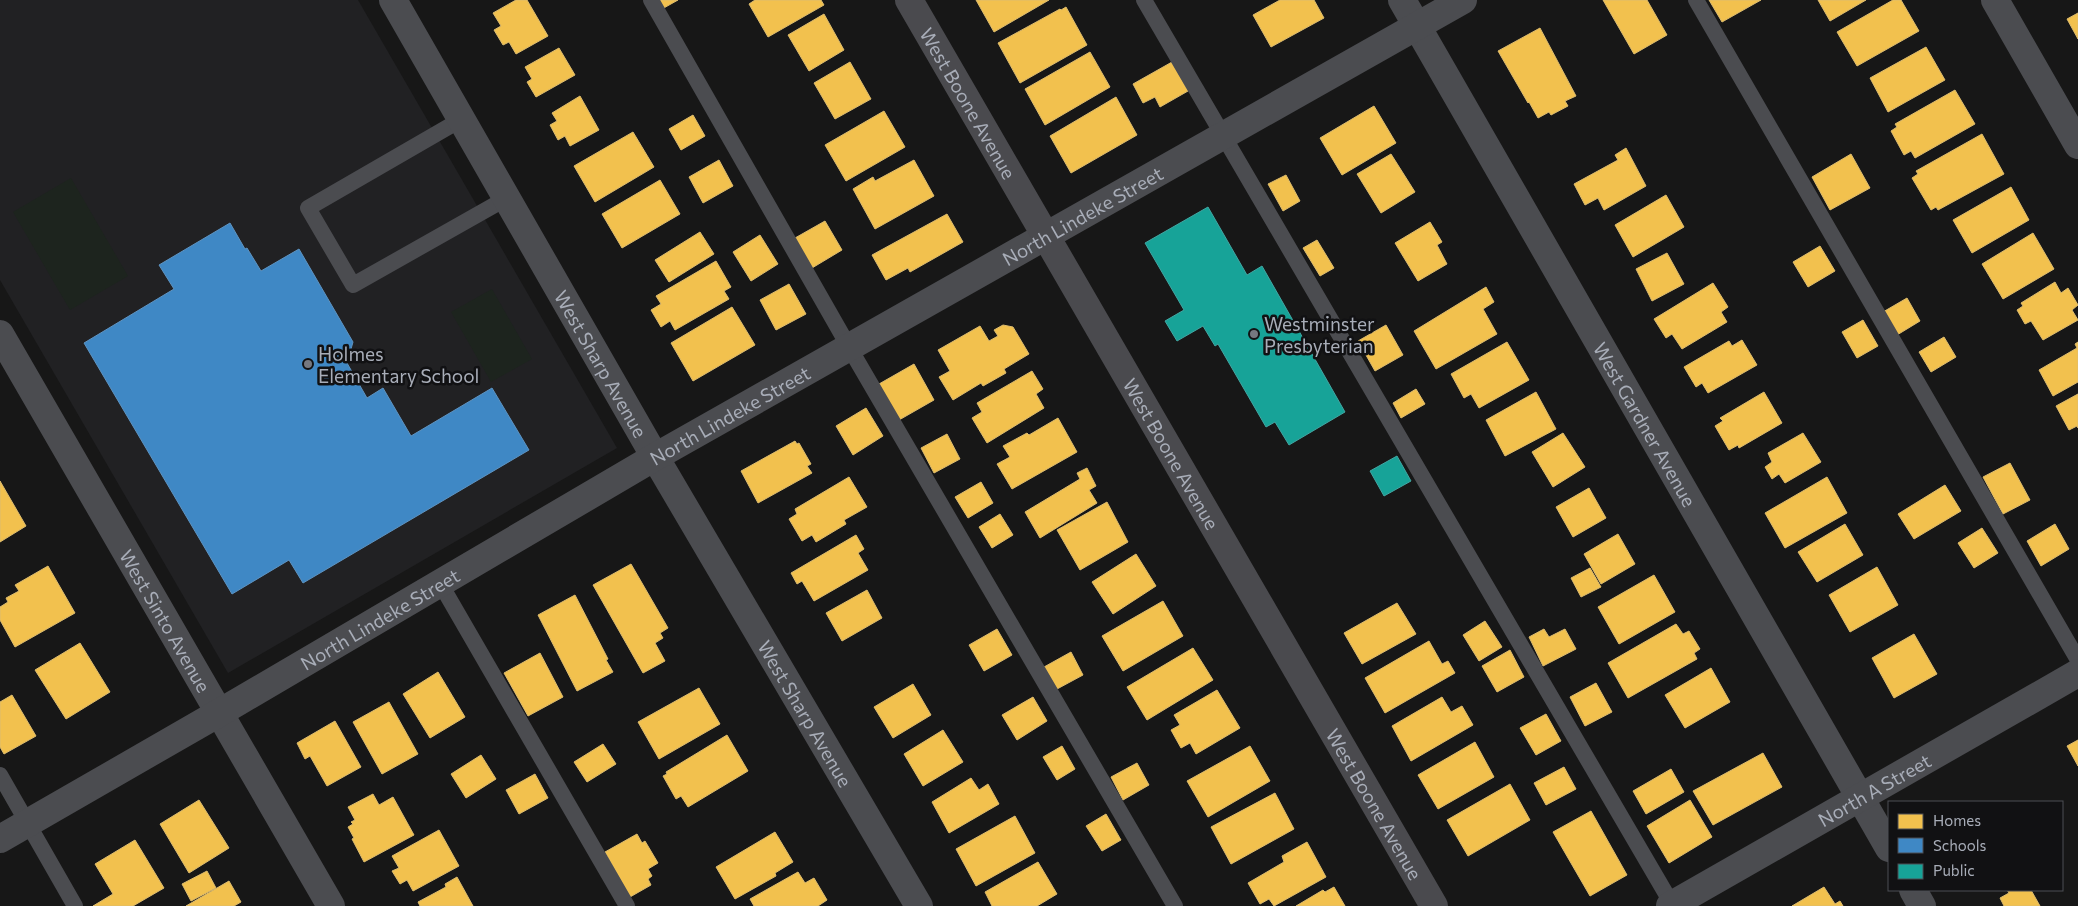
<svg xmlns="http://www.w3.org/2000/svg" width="2078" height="906" font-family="Commissioner,sans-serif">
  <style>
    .built { fill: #212123 }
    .green { fill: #1d241e }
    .homes { fill: #f2c14e; stroke: #dcbb6e }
    .schools { fill: #3f88c5; stroke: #5e93c1 }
    .public { fill: #17a398; stroke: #42a6a2 }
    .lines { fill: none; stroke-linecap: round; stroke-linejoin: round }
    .service { stroke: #4b4c50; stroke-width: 16 }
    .minor { stroke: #4b4c50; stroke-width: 28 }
    .secondary { stroke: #4a4a4e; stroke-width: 28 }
    .poi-dot { fill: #757880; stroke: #111113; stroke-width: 2 }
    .labels { text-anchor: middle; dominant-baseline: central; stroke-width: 5; stroke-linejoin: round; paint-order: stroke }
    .street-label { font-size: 19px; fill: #a8adb8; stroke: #111113 }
    .poi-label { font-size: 19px; fill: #a8adb8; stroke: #111113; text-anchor: start }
  </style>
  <rect width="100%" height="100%" fill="#171717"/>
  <!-- built -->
  <path class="built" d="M0,0H358L617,448L228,673L0,280Z"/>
  <!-- green -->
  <path class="green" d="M71,178L128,276L70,310L13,212Z
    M492,289L532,359L491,382L451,312Z"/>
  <!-- homes -->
  <path class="homes" d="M516,0H527L548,36L516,54L509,42L503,45L494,30L501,26L493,13Z
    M657,0H678L662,9Z
    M755,0H821L824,5L768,37L749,4Z
    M976,0H1049L994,32Z
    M1280,0H1314L1324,18L1271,47L1253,15Z
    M1603,0H1647L1667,35L1634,54Z
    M1709,0H1761L1722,22Z
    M1818,0H1866L1830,21Z
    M1893,0H1901L1919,31L1857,66L1837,32Z
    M1066,7L1087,45L1020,83L998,43L1060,9L1061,10Z
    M2078,13V39L2067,19Z
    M824,14L844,50L809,71L788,35Z
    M1540,28L1576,96L1565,101L1568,106L1551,115L1549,112L1538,118L1529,102L1528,103L1498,51Z
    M1926,47L1945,80L1888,112L1870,78Z
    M559,48L575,75L536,97L527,82L532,79L525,67Z
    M1090,52L1110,87L1045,125L1025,89Z
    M850,62L871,99L835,119L814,83Z
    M1172,62L1188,91L1160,107L1155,97L1143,103L1133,84Z
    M1955,90L1975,124L1915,158L1911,151L1904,155L1891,131L1897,127L1895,124Z
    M580,96L599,130L570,146L565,136L558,140L550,125L557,121L552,113Z
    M1116,97L1137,135L1071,173L1050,136Z
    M1374,106L1396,143L1342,175L1320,138Z
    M884,111L905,147L846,181L825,145Z
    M693,115L705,136L681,150L669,129Z
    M633,132L654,167L595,202L574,166Z
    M1982,134L2004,174L1938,210L1936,207L1931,210L1912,178L1918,174L1916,171Z
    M1626,148L1646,186L1604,210L1598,198L1585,205L1574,184L1618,160L1615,155Z
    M1391,154L1415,192L1381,213L1357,174Z
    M1851,154L1870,188L1830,210L1812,177Z
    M719,160L733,186L703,203L689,177Z
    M914,160L934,196L875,229L853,189L873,177L875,181Z
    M1286,175L1300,201L1283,211L1268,184Z
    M660,180L680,214L622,248L602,214Z
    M2011,187L2029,220L1972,253L1953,220Z
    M1666,195L1684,227L1633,257L1615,225Z
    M947,214L963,242L910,272L908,268L886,280L872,255Z
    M825,221L842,250L812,268L795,238Z
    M1430,222L1442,242L1437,245L1447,264L1418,281L1395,243Z
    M700,232L714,254L669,282L655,260Z
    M2033,233L2054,269L2003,299L1982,264Z
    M760,235L778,264L751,281L733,252Z
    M1317,240L1334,268L1320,276L1303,248Z
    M1820,246L1835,271L1808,287L1793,262Z
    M1667,253L1684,284L1652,301L1636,269Z
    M716,261L731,287L724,291L729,299L675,330L670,321L661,327L651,310L661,304L656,296Z
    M2055,282L2061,293L2068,288L2078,305L2072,310L2078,320L2043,340L2031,321L2025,324L2017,310L2023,306L2021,303Z
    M1713,283L1728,307L1721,312L1727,322L1682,349L1672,334L1666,338L1654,319Z
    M789,284L806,314L776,330L760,300Z
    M1486,287L1494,302L1483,309L1497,334L1436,369L1414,331Z
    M1907,298L1920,321L1897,335L1883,312Z
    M732,307L755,345L693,381L671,343Z
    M1863,320L1878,346L1857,358L1842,332Z
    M1003,325L1013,327L1029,354L1004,369L1006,373L983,386L981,383L953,400L939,377L950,371L938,350L980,326L989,341L998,336L994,330Z
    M1386,325L1403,355L1375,371L1358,341Z
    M1944,337L1956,357L1931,372L1919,352Z
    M1742,340L1757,365L1708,393L1702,383L1696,387L1684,367L1729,341L1732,346Z
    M1507,342L1529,380L1479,408L1471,394L1464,398L1451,374Z
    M2078,342V382L2053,396L2039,370L2077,348L2075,344Z
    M914,364L934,400L899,420L879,384Z
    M1032,371L1043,389L1036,394L1044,408L987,443L972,418L982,412L977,403Z
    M1416,389L1425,404L1401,418L1393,403Z
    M1536,392L1556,429L1505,456L1486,420Z
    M1764,392L1782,423L1739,448L1738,445L1729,450L1715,426L1723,421L1720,418Z
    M2078,394V428L2077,426L2069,430L2056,406Z
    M866,408L883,436L853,455L836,426Z
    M1058,418L1077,452L1012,489L997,464L1010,457L1003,446L1027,433L1029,435Z
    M1563,433L1585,467L1553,487L1532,452Z
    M1803,433L1821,462L1785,483L1779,474L1772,479L1765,467L1772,462L1768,453Z
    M947,434L960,459L934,473L921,448Z
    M795,441L797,444L799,443L811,464L807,466L812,473L758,503L741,471Z
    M2010,463L2030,500L2003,514L1983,477Z
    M1087,468L1096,486L1089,490L1097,503L1040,538L1025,512L1080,479L1077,473Z
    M849,477L867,507L844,520L846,524L816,542L812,535L802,541L789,519L797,514L795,509Z
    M1827,477L1847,513L1785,548L1765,513Z
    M0,481L26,526L0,542Z
    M981,482L993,503L968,518L955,497Z
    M1945,485L1961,511L1914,539L1898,514Z
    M1589,488L1606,518L1573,537L1556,507Z
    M1107,502L1128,542L1080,570L1057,530Z
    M1000,514L1013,535L992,548L979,527Z
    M1845,524L1863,555L1817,582L1798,552Z
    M2055,524L2069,549L2041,566L2027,541Z
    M1982,528L1998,553L1974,568L1958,543Z
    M1618,534L1635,564L1601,584L1584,554Z
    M856,535L864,549L858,553L868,570L814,601L802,581L797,584L791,573Z
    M1136,554L1156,586L1113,614L1092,582Z
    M631,564L668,628L660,633L663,638L655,643L665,661L643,673L593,585Z
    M48,566L75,613L15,647L0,620V607L8,602L6,598L19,591L15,585Z
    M1877,567L1898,605L1850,632L1829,595Z
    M1590,568L1601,587L1581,597L1571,578Z
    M1654,575L1675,612L1619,644L1598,607Z
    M867,590L882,618L842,641L826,613Z
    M575,595L608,659L606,660L613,672L577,691L538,615Z
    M1163,601L1183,636L1123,671L1102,636Z
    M1397,603L1416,634L1362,664L1344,633Z
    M1485,621L1502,647L1479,661L1463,635Z
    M1676,624L1683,634L1689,631L1700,649L1694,653L1697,659L1628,698L1608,663Z
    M997,629L1012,655L984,671L969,645Z
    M1544,629L1549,637L1565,629L1576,649L1543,666L1529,637Z
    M1914,634L1937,674L1894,698L1872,658Z
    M1429,641L1442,664L1448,661L1455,673L1385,713L1365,678Z
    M80,643L110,692L66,719L35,670Z
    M1193,648L1213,680L1147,720L1127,687Z
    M1510,650L1524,677L1497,692L1482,666Z
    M1071,652L1083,675L1057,689L1044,667Z
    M540,653L563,697L528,716L504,673Z
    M1711,668L1730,702L1685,728L1665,695Z
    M438,672L465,717L430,738L403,694Z
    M1596,683L1612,712L1585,726L1570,697Z
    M913,684L931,715L893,738L874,707Z
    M699,688L720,724L659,759L638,722Z
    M1217,690L1240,728L1196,754L1190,743L1181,748L1171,730L1180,725L1174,715Z
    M12,695L36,736L4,754L0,747V702Z
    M1033,697L1047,721L1017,740L1002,715Z
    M1442,697L1451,712L1462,706L1473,725L1411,761L1392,726Z
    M389,702L418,754L382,774L353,722Z
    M1546,714L1561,741L1536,755L1520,728Z
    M335,721L361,767L327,786L310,756L305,759L297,743Z
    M943,730L963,762L923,786L904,754Z
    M727,735L748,771L688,807L681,796L676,799L663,776L667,774L666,772Z
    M2078,740V766L2067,746Z
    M1475,742L1494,777L1438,809L1418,775Z
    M603,744L616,764L587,782L574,762Z
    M1062,746L1075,769L1057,780L1043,757Z
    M1250,746L1270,781L1208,817L1187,781Z
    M1763,753L1782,787L1713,825L1693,791Z
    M481,755L496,779L466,798L451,774Z
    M1137,763L1149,785L1123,800L1111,777Z
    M1564,767L1576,789L1546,805L1534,783Z
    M1671,769L1684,792L1646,814L1633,791Z
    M535,774L548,798L519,814L506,790Z
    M971,778L979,790L988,784L999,804L949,833L932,802Z
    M1510,784L1530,820L1468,856L1447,820Z
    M1275,793L1294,829L1231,864L1211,827Z
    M373,794L379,805L393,797L414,835L364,862L352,839L354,838L348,827L353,824L351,822L355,820L348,807Z
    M199,800L229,848L189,873L160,824Z
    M1690,800L1712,837L1669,863L1647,826Z
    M1591,811L1627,875L1590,896L1553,832Z
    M1106,814L1121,840L1102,851L1086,826Z
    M1015,816L1035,853L976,886L956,849Z
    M439,830L459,866L413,891L407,880L400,884L392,871L399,868L392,856Z
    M775,832L793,862L775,873L776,876L735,899L716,867Z
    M637,834L642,843L645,841L658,863L648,869L652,876L648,879L651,885L630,897L605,852Z
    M135,840L164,888L133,906H93L113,894L95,864Z
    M1307,842L1326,877L1274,906L1269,899L1260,904L1248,883L1284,862L1282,856Z
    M1038,862L1057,894L1037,906H992L985,892Z
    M207,871L216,888L191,901L182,884Z
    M798,872L805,883L814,878L827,900L818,906H754L750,899Z
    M457,877L473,906H420L418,902L446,887L445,884Z
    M229,881L241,902L234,906H186Z
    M1334,887L1345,906H1296L1323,890L1325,892Z
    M1824,887L1835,904L1840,901L1843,906H1792Z
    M2007,890H2031L2040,906H2004L2000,898L2009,893Z"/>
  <!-- schools -->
  <path class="schools" d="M230,223L245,249L247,248L261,271L299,249L353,342L347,363L367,398L383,388L411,436L492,388L529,450L303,583L289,560L232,594L84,343L174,289L159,265Z"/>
  <!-- public -->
  <path class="public" d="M1208,207L1247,275L1262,266L1345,412L1289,445L1275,422L1266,427L1218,344L1215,346L1203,326L1177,341L1165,321L1184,310L1145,243Z
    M1397,456L1411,481L1384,496L1370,471Z"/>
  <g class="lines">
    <!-- service -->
    <path class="service" d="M651,0L849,347L1175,906
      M1144,0L1672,904
      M1696,0L2078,660
      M462,119L308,208L353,285L507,198
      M440,583L627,906
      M0,775L75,906"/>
    <!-- minor -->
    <g class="minor">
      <path id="s1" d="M393,0L655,457L919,906"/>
      <path id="s2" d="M1402,0L1889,848"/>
      <path d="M1995,0L2078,145"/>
      <path id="s3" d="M0,334L331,906"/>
      <path id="s4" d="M0,839L219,713L655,457L1463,0"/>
      <path d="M1913,890L1922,906"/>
      <path id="s5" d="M1670,906L2078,673"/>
    </g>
    <!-- secondary -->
    <path class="secondary" id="s6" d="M909,0L1434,906"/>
  </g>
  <!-- markers -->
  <g class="poi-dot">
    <circle cx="1254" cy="334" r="5"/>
    <circle cx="308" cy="364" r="5"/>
  </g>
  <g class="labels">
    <!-- street labels -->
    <g class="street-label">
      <text stroke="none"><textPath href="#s6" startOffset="119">West Boone Avenue</textPath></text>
      <text stroke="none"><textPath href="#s4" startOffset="1249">North Lindeke Street</textPath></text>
      <text stroke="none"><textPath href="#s1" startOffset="419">West Sharp Avenue</textPath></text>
      <text stroke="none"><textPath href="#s4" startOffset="844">North Lindeke Street</textPath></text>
      <text stroke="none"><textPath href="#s2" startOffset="489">West Gardner Avenue</textPath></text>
      <text stroke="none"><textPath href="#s6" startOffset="524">West Boone Avenue</textPath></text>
      <text stroke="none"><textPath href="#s4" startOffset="439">North Lindeke Street</textPath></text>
      <text stroke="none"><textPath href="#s3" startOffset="331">West Sinto Avenue</textPath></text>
      <text stroke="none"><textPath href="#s1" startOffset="824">West Sharp Avenue</textPath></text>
      <text stroke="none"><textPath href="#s5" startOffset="235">North A Street</textPath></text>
      <text stroke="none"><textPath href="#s6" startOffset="929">West Boone Avenue</textPath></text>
    </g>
    <!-- poi labels -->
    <g class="poi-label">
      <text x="1264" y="323">Westminster<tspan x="1264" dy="22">Presbyterian</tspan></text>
      <text x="318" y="353">Holmes<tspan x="318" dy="22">Elementary School</tspan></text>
    </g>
  </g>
  <!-- legend -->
  <rect x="1888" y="801" width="175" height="90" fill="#111113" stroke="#4d4f55"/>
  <rect x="1898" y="814" width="25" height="15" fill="#f2c14e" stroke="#4d4f55"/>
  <text x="1933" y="826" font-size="15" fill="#a8adb8">Homes</text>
  <rect x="1898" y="838" width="25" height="15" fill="#3f88c5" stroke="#4d4f55"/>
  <text x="1933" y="851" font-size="15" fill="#a8adb8">Schools</text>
  <rect x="1898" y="864" width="25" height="15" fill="#17a398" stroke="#4d4f55"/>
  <text x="1933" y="876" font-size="15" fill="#a8adb8">Public</text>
</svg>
